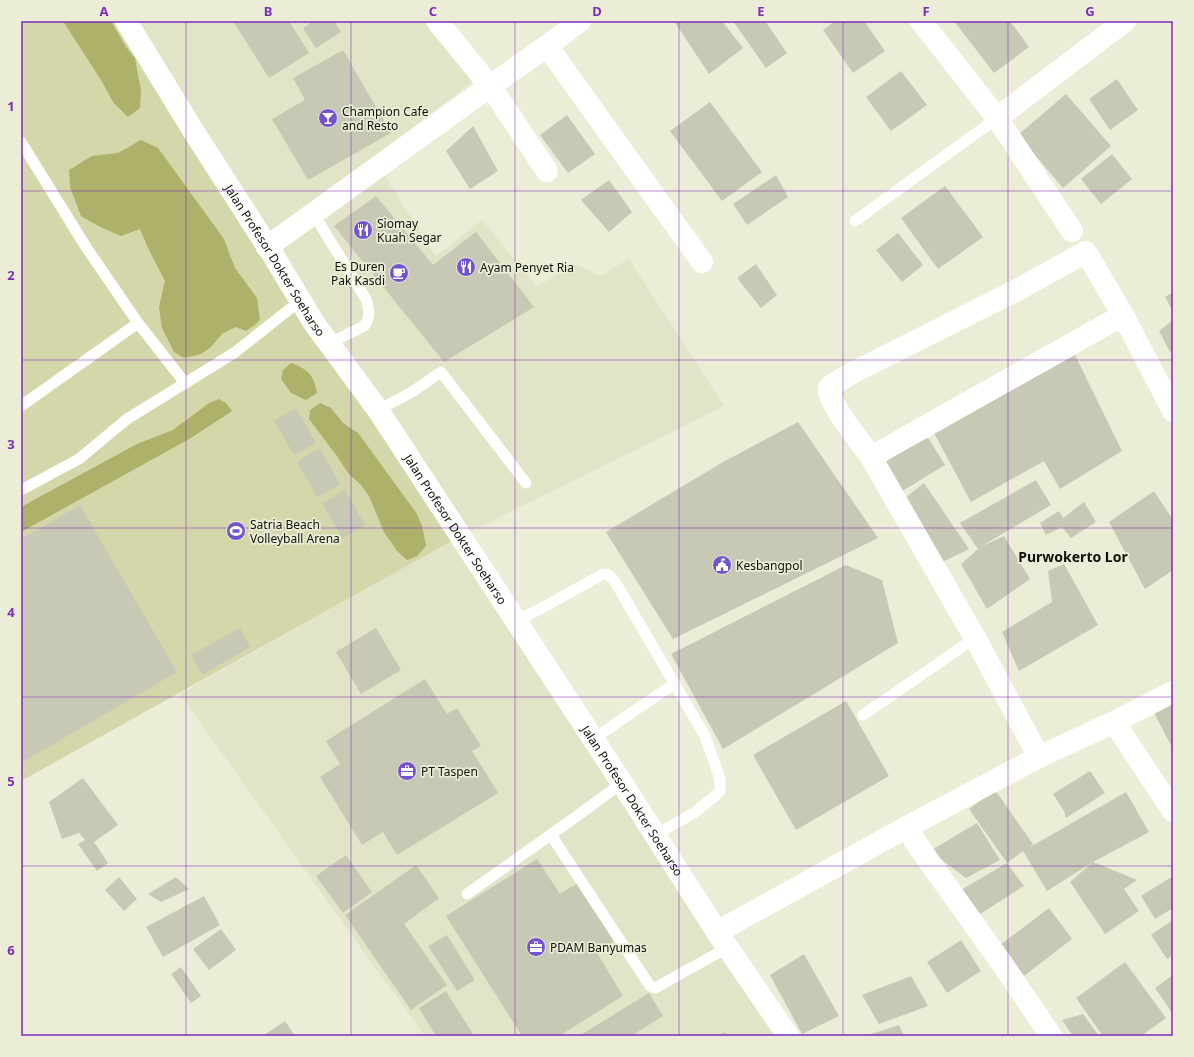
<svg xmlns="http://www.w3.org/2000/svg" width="1194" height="1057" font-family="'Noto Sans',sans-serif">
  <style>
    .built { fill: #e1e4c6 }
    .green { fill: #d4d7a9 }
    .forest { fill: #adb169 }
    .building { fill: #c8c9b4 }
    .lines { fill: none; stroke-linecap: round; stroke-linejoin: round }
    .service { stroke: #fff; stroke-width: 11 }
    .minor { stroke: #fff; stroke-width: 22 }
    .tertiary { stroke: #fff; stroke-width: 22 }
    .grid { fill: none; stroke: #7b2cbf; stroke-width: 1; stroke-opacity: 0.55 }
    .labels { text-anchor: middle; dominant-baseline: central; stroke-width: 3.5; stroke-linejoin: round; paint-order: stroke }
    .poi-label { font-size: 12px; fill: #101109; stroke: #ebedd7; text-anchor: start }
    .street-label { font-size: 12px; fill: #101109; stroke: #ebedd7 }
    .quarter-label { font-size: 14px; font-weight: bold; fill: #101109; stroke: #ebedd7 }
    .neatline { fill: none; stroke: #7b2cbf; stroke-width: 1.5 }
    .grid-label { font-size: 13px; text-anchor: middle; font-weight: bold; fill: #7b2cbf }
  </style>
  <rect width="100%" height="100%" fill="#ebedd7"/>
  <!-- built -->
  <path class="built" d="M121,21H431L478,77L373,158L436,256L482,220L537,287L573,263L600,276L629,259L724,406L459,537L783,1036H425L340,919L180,694L459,537Z"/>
  <!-- green -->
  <path class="green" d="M21,21H121L459,537L21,781Z"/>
  <!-- forest -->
  <path class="forest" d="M63,21H111L126,47L135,58L141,91L140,108L128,117L113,102L101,80Z
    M141,140L158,148L224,239L235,268L257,298L260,320L255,325L246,331L236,327L223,333L210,348L201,354L184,358L174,352L162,328L159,307L165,281L148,248L140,229L121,236L98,226L81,216L70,187L69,170L92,156L118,153Z
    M291,363C308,369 314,375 317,393L306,400L291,393L281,379L283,370Z
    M219,399L226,403L232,411L191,438L21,532V507L137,444L173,430L209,403Z
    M320,403L331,408L343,423L358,433L417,514L422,526L426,546L417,556L407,560L397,551L391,542L384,532L369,496L361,485L348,473L337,456L309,419L310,410Z"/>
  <!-- building -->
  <path class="building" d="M233,21H289L309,53L269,78Z
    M313,21H334L341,32L316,48L303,28Z
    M674,21H722L743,48L709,74Z
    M733,21H765L787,53L766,68Z
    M835,21H864L885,51L853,73L823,30Z
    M954,21H1010L1029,47L994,73Z
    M343,50L391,133L308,180L272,119L305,100L293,78Z
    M901,71L927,105L891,131L866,97Z
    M1117,79L1138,110L1110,130L1089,99Z
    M1066,94L1111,146L1063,188L1018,135Z
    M710,102L762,172L722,201L670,131Z
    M567,115L595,154L568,173L540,135Z
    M473,126L498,171L470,189L446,151Z
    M1112,154L1132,179L1101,204L1081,179Z
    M776,175L788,197L747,225L733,204Z
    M609,180L632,212L609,232L581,200Z
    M945,186L983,237L938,269L901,218Z
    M376,196L433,265L476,232L534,307L444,362L334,226Z
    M898,233L923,265L902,282L876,250Z
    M756,264L777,295L761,308L737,278Z
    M1173,292V311L1165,297Z
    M1173,320V351L1170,352L1159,331Z
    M1075,355L1122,451L1060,489L1044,461L971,502L934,433Z
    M296,408L316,443L294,455L274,421Z
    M798,422L878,538L673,639L606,532L723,462Z
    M925,433L945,465L899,493L879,466Z
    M320,448L340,484L317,497L297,462Z
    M1036,480L1051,505L980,547L1004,536L1030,579L987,609L961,564L978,549L960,523Z
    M924,483L969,549L934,566L900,502Z
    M345,490L365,525L342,538L322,503Z
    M1154,491L1173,520V570L1145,589L1109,522Z
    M1084,502L1096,522L1071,538L1062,527L1046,535L1040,523L1059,511L1063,518Z
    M80,505L177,672L21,763V539Z
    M1064,564L1098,625L1019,671L1002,632L1052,602L1048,571Z
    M846,565L882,580L898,643L723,749L671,654Z
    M240,628L250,647L202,675L191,655Z
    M376,628L401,670L361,694L336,652Z
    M425,679L447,714L457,708L481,746L472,751L498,793L397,855L383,832L362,845L320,777L340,764L326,741Z
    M846,701L889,776L796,830L753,755Z
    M1173,703V733L1171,734L1173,737V749L1154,713Z
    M1090,771L1105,793L1066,818L1064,811L1053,794Z
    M83,778L118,825L94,842L108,863L97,871L78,844L85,840L79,833L62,839L49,802Z
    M995,790L1033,844L1030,847L1126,792L1149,832L1093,862L1137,880L1124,889L1139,911L1105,934L1070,882L1093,862L1047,891L1023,851L1007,863L969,809Z
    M977,823L1000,860L966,878L930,851Z
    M346,855L372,892L343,913L316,876Z
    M537,859L560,894L579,882L616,940L597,953L623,996L559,1036H522L446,916Z
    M1007,863L1024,886L977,916L961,890Z
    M416,865L439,898L404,924L447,985L411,1010L345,915Z
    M1173,876V908L1155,919L1141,896Z
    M119,877L137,899L124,911L105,890Z
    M176,877L189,889L161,902L148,894Z
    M204,896L220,925L163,957L146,927Z
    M1049,908L1072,939L1024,976L1000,945Z
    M1173,920V955L1167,959L1151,935Z
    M221,929L236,950L209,970L193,949Z
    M447,935L475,980L457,991L428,946Z
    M961,940L981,971L947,993L927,962Z
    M804,954L839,1016L802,1034L770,975Z
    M1125,962L1166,1018L1141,1036H1103L1076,998Z
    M181,967L201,996L191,1003L171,974Z
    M1173,975V1014L1155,988Z
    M911,976L928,1006L879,1024L862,995Z
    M446,991L474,1036H436L419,1008Z
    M649,993L663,1016L631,1036H579Z
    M1083,1014L1099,1036H1073L1062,1020Z
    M285,1021L295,1036H263Z
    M899,1025L904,1036H865Z
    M725,1032L728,1036H719Z"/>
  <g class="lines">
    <!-- service -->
    <path class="service" d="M21,142L86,247L138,323L185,383
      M313,213L366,299C369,309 371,317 364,326L328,344
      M855,221L997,118
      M21,406L138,323
      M378,410L412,392L441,372L526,483
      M21,490L79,459L127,419L234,353L300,301
      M516,621L542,608L603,574L608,575L614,580L705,736L720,779V791L715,796L694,813L655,835
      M863,715L975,638
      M593,739L674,684
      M551,835L650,986L655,988L727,948
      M467,894L577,816L622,783"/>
    <!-- minor -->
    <path class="minor" d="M437,21L490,86L547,171
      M921,21L997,118L1072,231
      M547,46L702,262
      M997,118L1125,21
      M267,247L490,86L547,46L580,21
      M871,457L1123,315
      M1114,722L1173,811
      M1039,757L975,638L871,457L841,416L832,400L829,393V388L832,385L854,372L1017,290L1086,252L1123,315L1173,411
      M907,827L918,846L1003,965L1051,1036
      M717,932L907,827L1039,757L1114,722L1173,692"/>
    <!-- tertiary -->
    <path class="tertiary" id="s1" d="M126,21L194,132L273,255L314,323L378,410L622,783L717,932L788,1036"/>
  </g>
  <!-- grid -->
  <path class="grid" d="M186,21V1036M351,21V1036M515,21V1036M679,21V1036M843,21V1036M1008,21V1036M21,191H1173M21,360H1173M21,528H1173M21,697H1173M21,866H1173"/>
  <!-- icons -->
  <defs>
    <g id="bar-disc" transform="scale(1)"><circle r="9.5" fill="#7454ce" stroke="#ebedd7"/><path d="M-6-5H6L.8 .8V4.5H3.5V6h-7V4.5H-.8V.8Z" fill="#fff"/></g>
    <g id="restaurant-disc" transform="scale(1)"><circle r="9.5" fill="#7454ce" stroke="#ebedd7"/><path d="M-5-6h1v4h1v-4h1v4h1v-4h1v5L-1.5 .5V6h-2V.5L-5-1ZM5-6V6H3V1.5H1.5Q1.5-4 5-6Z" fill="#fff"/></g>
    <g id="cafe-disc" transform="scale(1)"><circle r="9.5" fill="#7454ce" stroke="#ebedd7"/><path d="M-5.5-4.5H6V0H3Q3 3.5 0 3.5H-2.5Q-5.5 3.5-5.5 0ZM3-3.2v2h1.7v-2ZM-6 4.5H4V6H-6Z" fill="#fff"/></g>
    <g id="stadium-disc" transform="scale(1)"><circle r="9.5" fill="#7454ce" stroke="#ebedd7"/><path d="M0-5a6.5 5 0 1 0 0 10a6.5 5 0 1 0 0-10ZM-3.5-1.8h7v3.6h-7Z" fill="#fff"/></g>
    <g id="civic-disc" transform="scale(1)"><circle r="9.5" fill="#7454ce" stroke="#ebedd7"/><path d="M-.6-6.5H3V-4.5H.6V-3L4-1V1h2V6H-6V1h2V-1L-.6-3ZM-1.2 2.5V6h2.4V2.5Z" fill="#fff"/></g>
    <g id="office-disc" transform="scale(1)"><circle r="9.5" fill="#7454ce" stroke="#ebedd7"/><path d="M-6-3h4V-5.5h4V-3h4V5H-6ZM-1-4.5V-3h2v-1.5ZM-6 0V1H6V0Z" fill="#fff"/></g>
  </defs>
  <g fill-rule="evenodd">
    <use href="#bar-disc" x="328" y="118"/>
    <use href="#restaurant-disc" x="363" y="230"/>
    <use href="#restaurant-disc" x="466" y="267"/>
    <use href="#cafe-disc" x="399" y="273"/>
    <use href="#stadium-disc" x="236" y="531"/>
    <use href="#civic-disc" x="722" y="565"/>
    <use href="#office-disc" x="407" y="771"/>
    <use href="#office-disc" x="536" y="947"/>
  </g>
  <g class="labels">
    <!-- poi labels -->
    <g class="poi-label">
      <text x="342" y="111">Champion Cafe<tspan x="342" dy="14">and Resto</tspan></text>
      <text x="377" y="223">Siomay<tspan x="377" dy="14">Kuah Segar</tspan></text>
      <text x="385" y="266" text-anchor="end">Es Duren<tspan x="385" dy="14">Pak Kasdi</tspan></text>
      <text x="480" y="267">Ayam Penyet Ria</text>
      <text x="250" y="524">Satria Beach<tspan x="250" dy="14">Volleyball Arena</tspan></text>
      <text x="736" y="565">Kesbangpol</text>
      <text x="421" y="771">PT Taspen</text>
      <text x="550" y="947">PDAM Banyumas</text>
    </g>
    <!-- street labels -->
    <g class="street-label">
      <text stroke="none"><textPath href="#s1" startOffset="282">Jalan Profesor Dokter Soeharso</textPath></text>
      <text stroke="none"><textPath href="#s1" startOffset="606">Jalan Profesor Dokter Soeharso</textPath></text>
      <text stroke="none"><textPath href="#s1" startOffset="930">Jalan Profesor Dokter Soeharso</textPath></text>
    </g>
    <!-- quarter labels -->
    <g class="quarter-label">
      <text x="1073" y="556">Purwokerto Lor</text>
    </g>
  </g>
  <!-- border -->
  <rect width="1194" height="1057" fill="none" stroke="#ebedd7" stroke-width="44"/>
  <rect x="22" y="22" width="1150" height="1013" class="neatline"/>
  <g class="grid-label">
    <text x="104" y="16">A</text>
    <text x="268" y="16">B</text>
    <text x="433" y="16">C</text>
    <text x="597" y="16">D</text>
    <text x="761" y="16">E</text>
    <text x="926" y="16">F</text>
    <text x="1090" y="16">G</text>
    <text x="11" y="111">1</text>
    <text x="11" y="280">2</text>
    <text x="11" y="449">3</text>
    <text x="11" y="617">4</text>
    <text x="11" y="786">5</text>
    <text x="11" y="955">6</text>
  </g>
</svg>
